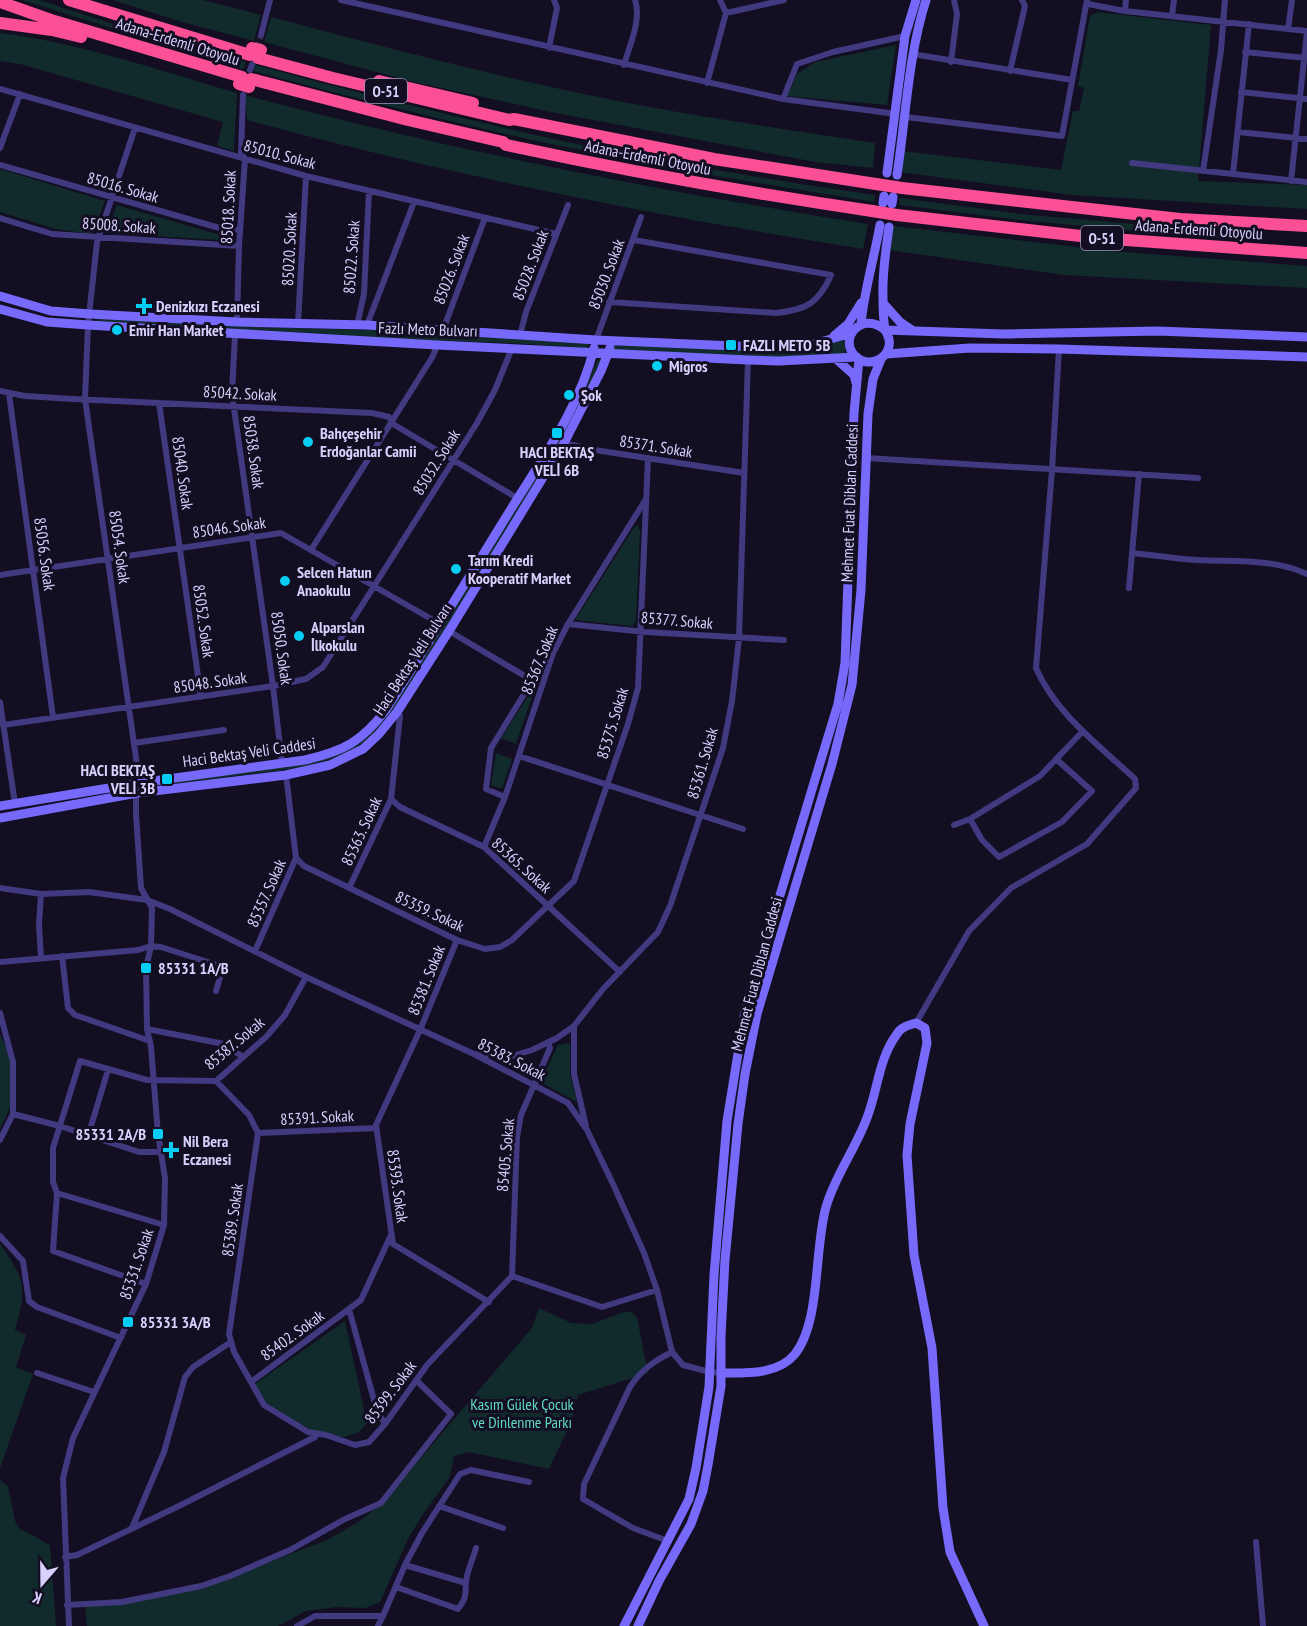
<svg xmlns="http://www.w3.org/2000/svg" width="1307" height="1626" font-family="'PT Sans Narrow',sans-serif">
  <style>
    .green { fill: #112b2c }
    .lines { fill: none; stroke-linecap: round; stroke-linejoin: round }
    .street-tunnel { stroke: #312b43; stroke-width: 6; stroke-dasharray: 6 3; stroke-linecap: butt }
    .street { stroke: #413a80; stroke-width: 6 }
    .secondary { stroke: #776afb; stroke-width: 9 }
    .highway { stroke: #fb4f96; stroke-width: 12 }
    .highway-bridge { stroke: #fb4f96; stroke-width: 12 }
    .poi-dot { fill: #06cdf4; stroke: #130e22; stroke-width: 2 }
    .labels { text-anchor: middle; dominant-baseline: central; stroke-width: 6; stroke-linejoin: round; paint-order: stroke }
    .shield { fill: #130e22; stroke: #9e96bc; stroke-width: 1.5 }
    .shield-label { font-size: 15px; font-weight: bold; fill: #d9d0fe }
    .street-label { font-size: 16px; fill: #d9d0fe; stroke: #130e22 }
    .poi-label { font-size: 16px; font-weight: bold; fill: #d9d0fe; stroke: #130e22; text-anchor: start }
    .park-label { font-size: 16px; fill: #5edcc5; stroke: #130e22 }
  </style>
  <rect width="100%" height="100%" fill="#130e22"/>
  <!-- green -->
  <path class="green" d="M22,0H39L113,24L246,62L243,69Z
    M113,0H203L261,15L254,41L175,20Z
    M1098,12L1211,25L1198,181L1307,185V209L1072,195L899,172L902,151L1061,170L1073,111H1079L1084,88L1078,86L1090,16Z
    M271,17C376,45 482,73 589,95C683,115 780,128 875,143L873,168L815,162L551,112L410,81L264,42Z
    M0,33C81,43 158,70 237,93L234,151L217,146L223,122L20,64L0,61Z
    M896,45L887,105L787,96L797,74L815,62Z
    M255,65C358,93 462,119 567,142C669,163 772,180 875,195L874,202C771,185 668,169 566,147C461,125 357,99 253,71Z
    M245,95C450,150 659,191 868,224L863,249C656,216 450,175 247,120Z
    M0,169L105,201L92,234L56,229L0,212Z
    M900,198L1030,215L1229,232L1249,237V239H1228L1029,221L899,205Z
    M117,205L220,235L219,240L106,233Z
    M893,226L1111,251L1307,266V288L1064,275L889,250Z
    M97,318L248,327L373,330L588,344V348L511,343L373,338L97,321Z
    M844,340L846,354L766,357L614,349V345L787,352L811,350Z
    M598,359L601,360C564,448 508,527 458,608C437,643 392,729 358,747C323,767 284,770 244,775C213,779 181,783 150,786L148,785L304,764C342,755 364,745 388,713L555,444L589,379Z
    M638,525L640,531L636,621L632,626L575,620L635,526Z
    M532,690L534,691L516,744L501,738Z
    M496,753L512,759L502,789L491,785Z
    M0,1034L12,1060L11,1105L0,1129Z
    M570,1043V1074L577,1102L540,1082L558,1045Z
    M0,1244C26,1281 27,1286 15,1330L26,1335L16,1367L33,1374L0,1468Z
    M539,1308L571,1323L592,1324L624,1312H631L637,1317L648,1373L578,1395L572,1420L549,1469L469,1452L454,1456L450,1477L423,1514L408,1539L380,1602L365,1608L336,1607L306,1611L278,1626H87L85,1607L132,1603L208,1586L329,1539L360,1521L382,1503L532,1328Z
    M345,1321L367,1423L358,1433L343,1437L317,1433L289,1418L265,1402L255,1384Z
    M0,1480L8,1486L15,1521L19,1528L50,1545L56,1626H0Z"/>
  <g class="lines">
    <!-- street-tunnel -->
    <path class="street-tunnel" d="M252,65L261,35"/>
    <!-- street -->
    <path class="street" d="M341,0L783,99L896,114
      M720,0L726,13L784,0
      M1088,4L1125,11L1307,31
      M1125,11L1126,0
      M1172,16L1174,0
      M1288,29L1292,0
      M261,35L270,0
      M549,48L557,8L554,0
      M1245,52L1306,58
      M912,54L1072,80
      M951,62L957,14L954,0
      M624,65C629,47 642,19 635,0
      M250,70L252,65
      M1010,71L1025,6L1022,0
      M707,83L726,13
      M0,89L306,176L556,234
      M1241,92L1307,99
      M783,99L797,64L833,52L905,36
      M906,117L1062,136L1087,0
      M1238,132L1307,139
      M0,148L20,94
      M1132,163L1307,182
      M0,165L223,229L240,230
      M1203,171L1221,50L1225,0
      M1233,174L1249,24
      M1291,181L1307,32
      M0,218L52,234L239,246
      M609,302L776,313C806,310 819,303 831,275L634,240
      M237,322L239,246L245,159L241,153L243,95
      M298,324L306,176
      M357,325L364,294L369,191
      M367,325L414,202
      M443,330L485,218
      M235,334L232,394L273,686L282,763
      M520,335L526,312L568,205
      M596,340L641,217
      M0,391L25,396L73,399L372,413L389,417L393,424L517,498
      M9,394L53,717
      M159,403L201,697
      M564,443L595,450L744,473
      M866,458L1198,478
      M311,550L433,356L437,345
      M1132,553C1154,555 1175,559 1197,560C1235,562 1271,558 1307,574
      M0,575L281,533L440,624
      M1129,588L1139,474
      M568,624L645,632L784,640
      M449,631L535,682
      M0,702L15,804
      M3,725L273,686L306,679L323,667L477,423L495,390L512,348
      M134,743L224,730
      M519,756L743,829
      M505,797L486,789L491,748L532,681L548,660
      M391,799L400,807L484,847L620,972
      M970,819L982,840L999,857L1062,822L1092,791L1056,759
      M954,825L970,819L1040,776L1083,731
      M484,847L505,797L553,653L568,624L646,499
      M296,858L304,866L457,940L485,949L500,947L512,940L574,881L628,724L638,688L648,458
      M0,888L41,894L89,892L147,900L170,909L306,977L474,1054L568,1103L587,1130L613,1184L644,1253L657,1290L672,1352L683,1365L710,1372L722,1373
      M349,888L391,799L400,716L397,712
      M41,894L39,924L41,958
      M457,940L420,1030L376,1125L393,1244L489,1302
      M255,951L296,858L286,775
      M62,956L68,1008L75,1015L150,1041
      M0,962L138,950L151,946L161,947L223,967L216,991
      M0,1013L13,1062V1114L0,1140
      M916,1023L969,931L1011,888L1087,844L1136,788L1135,779C1100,746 1055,713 1036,668L1052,470L1059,349
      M574,1026V1074L586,1126
      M147,1029L224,1044L243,1057
      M477,1054L512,1056L532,1050L557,1038L574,1026L603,989L658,932L670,906L723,748L732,701L739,639L748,360
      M216,1081L249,1115L258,1133L229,1334L234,1352L264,1405L308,1432L326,1435L355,1445L369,1442L385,1424L427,1365L512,1276
      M13,1114L60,1126L139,1152H161
      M258,1133L376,1128
      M88,1136L108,1070
      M57,1193L164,1225
      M0,1236L23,1261L29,1301L37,1307L121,1338
      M512,1276L517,1137L521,1115L550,1048L548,1042
      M512,1276L602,1307L657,1290
      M146,1284L53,1251L57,1193L53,1182V1148L80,1061L147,1080L216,1081L266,1037L285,1015L306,977
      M349,1309L377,1411L385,1424
      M37,1373L94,1392
      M251,1382L361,1300L391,1235
      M439,1506L503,1528
      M132,1528L164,1452L185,1377L193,1367L231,1342
      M668,1541L633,1528L583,1499L584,1484L630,1387C641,1370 654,1361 672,1352
      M1256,1542L1263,1626
      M65,1557L77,1555L181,1505L315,1437L316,1433
      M405,1565L466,1583
      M396,1587L458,1609C467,1597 465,1596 466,1582C467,1571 473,1559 476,1548
      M67,1605L122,1602L201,1586L230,1576L290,1550L345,1519L381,1503L451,1414L416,1380
      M69,1626L63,1478L73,1438L146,1284L164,1225L165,1178L158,1134L151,1047L147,1029L146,968L151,946L152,908L141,888L136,814V798L139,779L85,399L88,325L97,242L135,128
      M297,1626L315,1616H383L405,1565L422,1533L460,1474L471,1470L529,1482
      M378,1626L383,1616"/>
    <!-- secondary -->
    <path class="secondary" d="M887,173L905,36L916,0
      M897,175C906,116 908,57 926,0
      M883,203L884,196
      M892,204L893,197
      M889,227C886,250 882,273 883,296C883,306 883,319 885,329C887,335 891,339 889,346C886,361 868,367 856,357C837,339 862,310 885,330L1004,334L1158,331L1307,337
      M0,296L51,311L90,314L237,322L367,325L596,340L783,348L803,347L852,333
      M883,303L900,322L912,330
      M0,309L47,322L88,325L437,345L748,360L779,361L857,357
      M861,324C864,291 874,259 880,225
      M834,336L848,324L861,303
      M886,354L970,348L1059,349L1307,357
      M835,358L854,375L856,383
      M0,806L139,783L305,760C344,751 361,742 386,710C428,644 469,577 511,509C542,459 580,407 594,348
      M0,818L137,793L286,775L330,765L363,749L379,734L397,712L449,631L564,443L601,371L610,348
      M722,1373C746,1373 778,1375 795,1354C821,1321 814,1249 826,1207C835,1175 857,1147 868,1115C878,1088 879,1058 897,1034C901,1027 909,1025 916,1023L925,1028L927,1043L910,1124L907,1155L914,1255L932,1348L943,1508L950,1552L984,1626
      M624,1626L689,1499L696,1468L709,1387L714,1275L727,1121L745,1011L820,763L838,704L845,663L854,413L859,359
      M638,1626L659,1581L691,1524L703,1491L708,1465L721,1386V1336L725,1260L738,1124L745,1074L757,1014L832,764L852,685L861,590L868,414L873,379L881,359"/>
    <!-- highway -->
    <path class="highway" d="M69,0L250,55
      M0,2L51,20L242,77
      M0,23L52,30L81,37
      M258,58L333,78L509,120L514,119L714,159L876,184
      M251,79L408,120L503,142L506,145C627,171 749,193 872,211
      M379,81L473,103
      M902,188L1180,219L1307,226
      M897,215L1098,238L1307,253"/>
    <!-- highway-bridge -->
    <path class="highway-bridge" d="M252,48L261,50
      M239,84L249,87
      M876,184L902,188
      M872,211L897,215"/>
  </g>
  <!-- markers -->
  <g class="poi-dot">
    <path d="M141 297h6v6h6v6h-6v6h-6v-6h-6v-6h6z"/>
    <circle cx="117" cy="330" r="6"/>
    <rect x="725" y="339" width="12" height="12" rx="3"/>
    <circle cx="657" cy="366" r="6"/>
    <circle cx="569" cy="395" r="6"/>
    <rect x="551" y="427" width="12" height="12" rx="3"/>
    <circle cx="308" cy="442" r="6"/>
    <circle cx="456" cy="569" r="6"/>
    <circle cx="285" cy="581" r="6"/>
    <circle cx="299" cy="636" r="6"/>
    <rect x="161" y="773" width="12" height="12" rx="3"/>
    <rect x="140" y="962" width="12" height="12" rx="3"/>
    <rect x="152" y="1128" width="12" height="12" rx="3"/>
    <path d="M168 1141h6v6h6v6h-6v6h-6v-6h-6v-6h6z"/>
    <rect x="122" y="1316" width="12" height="12" rx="3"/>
  </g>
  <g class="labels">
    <!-- shield labels -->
    <g class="shield">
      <rect x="365" y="79" width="42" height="24" rx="4.5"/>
      <rect x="1081" y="226" width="42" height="24" rx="4.5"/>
    </g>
    <g class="shield-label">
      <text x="386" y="91">O-51</text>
      <text x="1102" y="238">O-51</text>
    </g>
    <!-- street labels -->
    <g class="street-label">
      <text transform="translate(178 41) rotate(17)">Adana-Erdemli Otoyolu</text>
      <text transform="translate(280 154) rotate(15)">85010. Sokak</text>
      <text transform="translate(648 157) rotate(11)">Adana-Erdemli Otoyolu</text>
      <text transform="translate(123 187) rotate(16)">85016. Sokak</text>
      <text transform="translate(228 207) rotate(-87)">85018. Sokak</text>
      <text transform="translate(119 225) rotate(4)">85008. Sokak</text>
      <text transform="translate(1199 229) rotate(4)">Adana-Erdemli Otoyolu</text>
      <text transform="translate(289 249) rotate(-87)">85020. Sokak</text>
      <text transform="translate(351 257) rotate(-86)">85022. Sokak</text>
      <text transform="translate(530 265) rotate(-69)">85028. Sokak</text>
      <text transform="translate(451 269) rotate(-69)">85026. Sokak</text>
      <text transform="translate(606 274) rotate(-69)">85030. Sokak</text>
      <text transform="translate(428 329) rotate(2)">Fazlı Meto Bulvarı</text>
      <text transform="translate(240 393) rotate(3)">85042. Sokak</text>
      <text transform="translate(656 446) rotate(9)">85371. Sokak</text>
      <text transform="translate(254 452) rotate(82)">85038. Sokak</text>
      <text transform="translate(436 462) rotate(-58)">85032. Sokak</text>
      <text transform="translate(183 473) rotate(82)">85040. Sokak</text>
      <text transform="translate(849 503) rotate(-88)">Mehmet Fuat Diblan Caddesi</text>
      <text transform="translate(229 527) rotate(-8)">85046. Sokak</text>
      <text transform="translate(120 547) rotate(82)">85054. Sokak</text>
      <text transform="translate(45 554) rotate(82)">85056. Sokak</text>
      <text transform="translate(677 620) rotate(5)">85377. Sokak</text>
      <text transform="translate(204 621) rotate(82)">85052. Sokak</text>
      <text transform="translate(282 648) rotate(82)">85050. Sokak</text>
      <text transform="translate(412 659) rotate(-57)">Haci Bektaş Veli Bulvarı</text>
      <text transform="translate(539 660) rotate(-68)">85367. Sokak</text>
      <text transform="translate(210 682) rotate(-8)">85048. Sokak</text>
      <text transform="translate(612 723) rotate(-73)">85375. Sokak</text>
      <text transform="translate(249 752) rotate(-8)">Haci Bektaş Veli Caddesi</text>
      <text transform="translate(702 763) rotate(-74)">85361. Sokak</text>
      <text transform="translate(361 831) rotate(-65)">85363. Sokak</text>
      <text transform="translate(522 865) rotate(42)">85365. Sokak</text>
      <text transform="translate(266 893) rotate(-66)">85357. Sokak</text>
      <text transform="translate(430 911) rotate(25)">85359. Sokak</text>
      <text transform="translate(756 974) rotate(-75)">Mehmet Fuat Diblan Caddesi</text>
      <text transform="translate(426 980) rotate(-68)">85381. Sokak</text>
      <text transform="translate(234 1043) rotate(-40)">85387. Sokak</text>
      <text transform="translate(512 1059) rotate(27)">85383. Sokak</text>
      <text transform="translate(317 1117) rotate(-3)">85391. Sokak</text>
      <text transform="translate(505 1155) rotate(-85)">85405. Sokak</text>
      <text transform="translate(398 1186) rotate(82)">85393. Sokak</text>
      <text transform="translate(232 1220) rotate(-82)">85389. Sokak</text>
      <text transform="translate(136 1264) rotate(-71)">85331. Sokak</text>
      <text transform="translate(292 1335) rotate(-36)">85402. Sokak</text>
      <text transform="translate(390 1392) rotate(-53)">85399. Sokak</text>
    </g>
    <!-- poi labels -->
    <g class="poi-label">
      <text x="156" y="306">Denizkızı Eczanesi</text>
      <text x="129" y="330">Emir Han Market</text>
      <text x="743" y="345">FAZLI METO 5B</text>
      <text x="669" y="366">Migros</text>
      <text x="581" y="395">Şok</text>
      <text x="320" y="433">Bahçeşehir<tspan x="320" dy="18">Erdoğanlar Camii</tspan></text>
      <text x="557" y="452" text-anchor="middle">HACI BEKTAŞ<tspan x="557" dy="18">VELİ 6B</tspan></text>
      <text x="468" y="560">Tarım Kredi<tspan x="468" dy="18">Kooperatif Market</tspan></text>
      <text x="297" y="572">Selcen Hatun<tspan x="297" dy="18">Anaokulu</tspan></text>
      <text x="311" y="627">Alparslan<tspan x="311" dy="18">İlkokulu</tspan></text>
      <text x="155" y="770" text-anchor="end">HACI BEKTAŞ<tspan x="155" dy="18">VELİ 3B</tspan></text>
      <text x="158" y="968">85331 1A/B</text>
      <text x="146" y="1134" text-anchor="end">85331 2A/B</text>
      <text x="183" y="1141">Nil Bera<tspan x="183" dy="18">Eczanesi</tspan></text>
      <text x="140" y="1322">85331 3A/B</text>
    </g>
    <!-- park labels -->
    <g class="park-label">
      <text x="522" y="1404">Kasım Gülek Çocuk<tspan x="522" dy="18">ve Dinlenme Parkı</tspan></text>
    </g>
  </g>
  <!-- north arrow -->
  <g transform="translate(42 1584) rotate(200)" stroke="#130e22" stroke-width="4.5" paint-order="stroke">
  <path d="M0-4.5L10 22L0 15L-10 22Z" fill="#d9d0fe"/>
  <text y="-9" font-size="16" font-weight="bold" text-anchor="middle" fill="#d9d0fe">K</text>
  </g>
</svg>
